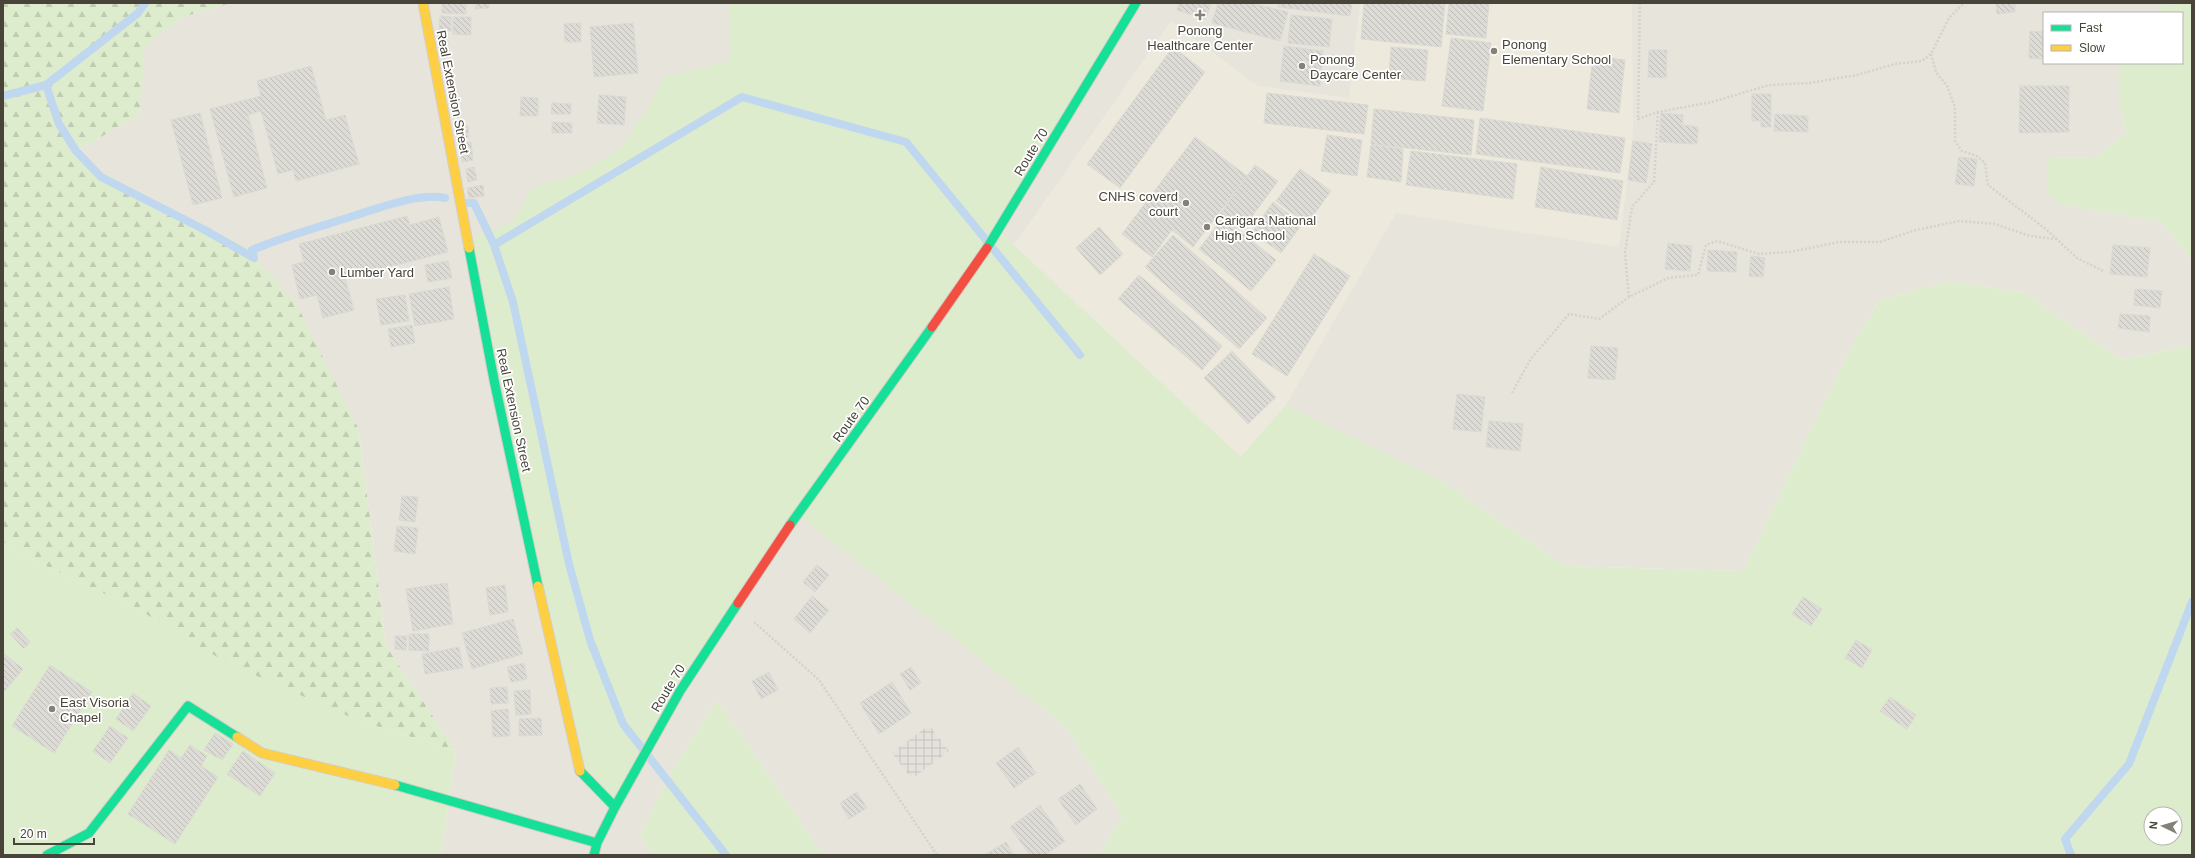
<svg xmlns="http://www.w3.org/2000/svg" width="2195" height="858" font-family="Helvetica,sans-serif">
  <style>
    .residential { fill: #e7e4db }
    .industrial { fill: url(#industrial-grid) }
    .education { fill: #edeadd }
    .grass { fill: #deecce; fill-rule: evenodd }
    .forest { fill: url(#forest-firs) }
    .lines { fill: none; stroke-linecap: round; stroke-linejoin: round }
    .stream { stroke: #bfd7ef; stroke-width: 8 }
    .building { fill: url(#building-back-hatch); stroke: #dbd9d3 }
    .fast-casing { stroke: #d2cfc4; stroke-width: 11 }
    .slow-casing { stroke: #d2cfc4; stroke-width: 11 }
    .jam-casing { stroke: #d2cfc4; stroke-width: 11 }
    .path { stroke: #d3d2cc; stroke-width: 2.5; stroke-dasharray: 2 2; stroke-linecap: butt }
    .fast { stroke: #16e098; stroke-width: 9 }
    .slow { stroke: #ffcf43; stroke-width: 9 }
    .jam { stroke: #f24e42; stroke-width: 9 }
    .poi-dot { fill: #848178; stroke: #fff; stroke-width: 1.5 }
    .labels { text-anchor: middle; dominant-baseline: central; stroke-width: 3.5; stroke-linejoin: round; paint-order: stroke }
    .poi-label { font-size: 13px; fill: #494439; stroke: #fff; text-anchor: start }
    .street-label { font-size: 13px; fill: #494439; stroke: #fff }
  </style>
  <defs>
    <pattern id="industrial-grid" width="8" height="8" patternUnits="userSpaceOnUse"><rect width="8" height="8" fill="#e5e2dd"/><path d="M0 4h8M4 0v8" fill="none" stroke="#c6c3be"/></pattern>
    <pattern id="forest-firs" width="22" height="20" patternUnits="userSpaceOnUse"><rect width="22" height="20" fill="#deecce"/><path d="M5 1l3.5 6h-7zM16 11l3.5 6h-7z" fill="#c0ccb2"/></pattern>
    <pattern id="building-back-hatch" width="6" height="6" patternUnits="userSpaceOnUse"><rect width="6" height="6" fill="#dddbd5"/><path d="M-1 5l2 2M0 0l6 6M5-1l2 2" fill="none" stroke="#bfbdb8"/></pattern>
  </defs>
  <rect width="100%" height="100%" fill="#f3f2ed"/>
  <!-- residential -->
  <path class="residential" d="M231,3H2182L2159,7L2155,13H2044V63H2120V107L2126,134L2095,158L2049,157L2060,204L2162,222L2192,261V345L2122,360L2024,293L1950,281L1879,300L1848,354L1743,571L1566,566L1443,482L1241,457L999,231L798,514L1066,727L1123,817L1099,855H823L717,700L672,770L640,836L653,855H441L456,751L386,646L359,430L254,258L203,229L101,177L76,151L140,115L144,46L183,17Z"/>
  <!-- industrial -->
  <path class="industrial" d="M929,725L949,751L912,779L892,753Z"/>
  <!-- education -->
  <path class="education" d="M1360,3H1632L1633,134L1619,247L1396,213L1286,405L1241,457L1014,245L1171,21L1258,86L1349,98Z"/>
  <!-- grass -->
  <path class="grass" d="M730,3H1136L999,231L1241,457L1286,405L1443,482L1566,566L1743,571L1848,354L1879,300L1950,281L2024,293L2122,360L2192,345V855H1099L1123,817L1066,727L797,514L615,807L581,773L467,238L512,223L533,187L576,175L621,148L652,101L664,77L729,61ZM2151,814H2175V838H2151Z
    M2182,3H2192V261L2162,222L2060,204L2046,191L2049,157L2095,158L2126,134L2120,107V63H2182V13H2155L2159,7Z
    M3,541L25,556L141,611L357,720L456,751L441,855H3Z
    M717,700L823,855H653L640,836L672,770Z"/>
  <!-- forest -->
  <path class="forest" d="M3,3H231L183,17L145,46L140,115L76,151L101,177L203,229L254,258L296,303L359,430L386,646L456,751L357,720L227,663L141,611L25,556L3,541Z"/>
  <g class="lines">
    <!-- stream -->
    <path class="stream" d="M46,85L59,124L76,151L101,177L203,229L254,258L252,250C283,237 315,228 347,218C373,210 419,192 445,198
      M3,96L46,85L138,13L145,3
      M468,203H474L494,245L513,302L569,564L590,640L623,724L726,855
      M494,245L742,97L906,142L1080,355
      M2071,855L2065,839L2129,764L2192,602"/>
  </g>
  <!-- building -->
  <path class="building" d="M442,3H466V14L442,13Z
    M475,3H489V8L476,9Z
    M1179,3H1211L1206,19L1177,10Z
    M1218,3H1251L1288,12L1280,41L1212,23Z
    M1278,3H1352L1350,16L1278,7Z
    M1364,3H1445L1441,47L1361,39Z
    M1449,3H1489L1486,38L1446,34Z
    M1996,3H2015V12L1997,14Z
    M1291,15L1332,19L1329,47L1288,43Z
    M440,16L451,17V31L439,30Z
    M453,17H471V35L453,34Z
    M581,23V42H565L564,24Z
    M633,23L638,73L594,77L590,27Z
    M2030,31L2044,32V59L2029,58Z
    M1451,38L1491,43L1483,111L1442,106Z
    M1284,46L1323,51L1320,86L1280,81Z
    M1173,47L1205,72L1120,188L1087,164Z
    M1391,47L1428,50L1425,81L1389,78Z
    M1649,50H1667L1666,78L1648,77Z
    M1593,56L1625,60L1619,113L1587,109Z
    M311,66L326,120L345,115L359,164L296,181L293,170L278,174L261,111L248,115L267,188L234,197L210,109L261,96L257,81Z
    M2020,86H2069V132L2019,133Z
    M1267,93L1368,105L1364,134L1264,123Z
    M1752,94H1771V127H1761V121H1752Z
    M599,95L626,97L624,125L597,123Z
    M521,97L538,98V116H520Z
    M552,103L571,104V114H551Z
    M1374,109L1474,120L1471,155L1371,144Z
    M200,113L222,198L193,205L171,120Z
    M1661,113L1683,115L1682,125L1698,127L1697,144L1659,142Z
    M1775,114L1808,116V132L1774,131Z
    M1480,118L1625,138L1620,173L1476,154Z
    M552,122L572,123V133H552Z
    M468,126L469,137L459,139L457,128Z
    M1327,135L1362,140L1357,176L1321,171Z
    M1195,137L1247,176L1193,247L1172,230L1152,257L1122,234Z
    M1633,141L1652,144L1646,183L1628,180Z
    M471,142L473,160L462,162L460,144Z
    M1371,145L1403,149L1401,182L1367,177Z
    M1411,151L1517,164L1513,199L1406,185Z
    M1959,157L1977,159L1974,186L1955,184Z
    M1255,165L1278,181L1242,230L1220,214Z
    M474,167L477,180L468,182L466,169Z
    M1541,167L1623,181L1617,220L1535,207Z
    M1300,169L1331,191L1307,224L1276,201Z
    M483,185L484,196L469,198L467,188Z
    M1273,202L1302,224L1281,253L1252,232Z
    M407,216L410,225L439,217L448,252L345,278L354,310L323,318L317,295L300,299L292,265L304,262L299,244Z
    M1223,218L1276,260L1251,291L1199,249Z
    M1099,227L1123,254L1100,275L1076,248Z
    M1173,235L1267,318L1239,349L1145,267Z
    M1668,243L1692,246L1690,271L1665,269Z
    M2113,245L2150,248L2147,277L2110,274Z
    M1708,250L1737,252L1736,272L1707,271Z
    M1314,254L1350,276L1287,376L1252,354Z
    M1751,256L1765,258L1763,277L1749,276Z
    M448,261L452,278L428,282L425,265Z
    M1139,275L1222,346L1202,370L1118,299Z
    M449,287L454,319L415,326L409,294Z
    M2135,289L2162,291L2160,308L2134,305Z
    M405,295L409,321L381,325L376,299Z
    M2120,314L2150,316L2149,332L2118,328Z
    M412,325L415,343L391,347L388,329Z
    M1591,346L1618,348L1615,380L1588,378Z
    M1232,351L1276,397L1248,424L1204,378Z
    M1457,394L1485,397L1481,432L1453,429Z
    M1489,421L1523,424L1520,451L1486,447Z
    M402,496L418,497L415,522L399,520Z
    M397,526L418,528L415,554L394,551Z
    M817,565L829,575L815,592L803,582Z
    M447,583L453,624L413,631L406,589Z
    M505,585L508,612L490,615L486,588Z
    M812,596L829,610L810,633L794,619Z
    M1803,597L1822,609L1811,626L1792,614Z
    M513,619L523,654L472,669L462,633Z
    M17,628L30,642L24,649L10,634Z
    M409,634H429V651L409,650Z
    M395,636H407L406,650L395,649Z
    M1856,640L1872,650L1862,668L1845,658Z
    M459,647L463,668L425,674L422,654Z
    M3,653L23,669L3,693Z
    M524,663L527,679L511,682L507,667Z
    M50,665L92,692L54,753L12,726Z
    M911,667L921,683L910,690L900,674Z
    M769,672L778,690L761,699L752,681Z
    M892,682L911,713L879,734L860,703Z
    M507,687L508,703L491,704L490,688Z
    M530,690L531,714L516,715L514,691Z
    M133,693L151,706L133,731L116,719Z
    M1890,697L1916,715L1907,729L1880,711Z
    M508,709L510,736L493,737L491,711Z
    M541,718L542,735L519,736V719Z
    M110,726L128,738L110,763L93,751Z
    M215,733L233,744L222,760L204,750Z
    M190,745L207,756L201,766L218,777L175,844L128,814L169,750L181,758Z
    M1018,747L1036,773L1014,788L996,763Z
    M243,751L275,773L260,796L227,774Z
    M1080,784L1097,809L1076,825L1058,799Z
    M857,792L867,808L849,819L840,803Z
    M1040,805L1065,841L1045,855H1030L1010,827Z
    M1006,842L1014,855H984Z"/>
  <g class="lines">
    <!-- fast casing -->
    <g class="fast-casing">
      <path id="fast" d="M469,248L494,380L538,586
        M987,248L1136,3
        M790,525L932,327
        M580,771L615,807
        M395,785L597,843
        M47,855L89,833L188,706L237,737
        M594,855L597,843L615,807L680,691L738,603"/>
    </g>
    <!-- slow casing -->
    <g class="slow-casing">
      <path id="slow" d="M423,3L469,248
        M538,586L580,771
        M237,737L262,753L395,785"/>
    </g>
    <!-- jam casing -->
    <g class="jam-casing">
      <path id="jam" d="M932,327L987,248
        M738,603L790,525"/>
    </g>
    <!-- path -->
    <path class="path" d="M1640,3L1638,119L1658,112L1712,102L1769,85L1809,83L1857,75L1895,64L1922,61L1931,54L1949,18L1964,3
      M1931,54L1936,72L1947,86L1955,107V141L1962,151L1977,156L1985,163L1988,185L2047,230L2077,258L2103,271
      M1629,297L1625,253L1632,207L1654,182L1658,112
      M1512,393L1530,360L1569,314L1599,319L1629,297L1668,278L1698,275L1706,245L1717,241L1759,254L1790,252L1839,242H1880L1916,230L1959,221L1995,224L2030,236L2056,239
      M754,622L819,680L937,855"/>
    <!-- fast -->
    <use href="#fast" class="fast"/>
    <!-- slow -->
    <use href="#slow" class="slow"/>
    <!-- jam -->
    <use href="#jam" class="jam"/>
  </g>
  <!-- markers -->
  <g class="poi-dot">
    <path d="M1198 9h4v4h4v4h-4v4h-4v-4h-4v-4h4z"/>
    <circle cx="1494" cy="51" r="4"/>
    <circle cx="1302" cy="66" r="4"/>
    <circle cx="1186" cy="203" r="4"/>
    <circle cx="1207" cy="227" r="4"/>
    <circle cx="332" cy="272" r="4"/>
    <circle cx="52" cy="709" r="4"/>
  </g>
  <g class="labels">
    <!-- poi labels -->
    <g class="poi-label">
      <text x="1200" y="30" text-anchor="middle">Ponong<tspan x="1200" dy="15">Healthcare Center</tspan></text>
      <text x="1502" y="44">Ponong<tspan x="1502" dy="15">Elementary School</tspan></text>
      <text x="1310" y="59">Ponong<tspan x="1310" dy="15">Daycare Center</tspan></text>
      <text x="1178" y="196" text-anchor="end">CNHS coverd<tspan x="1178" dy="15">court</tspan></text>
      <text x="1215" y="220">Carigara National<tspan x="1215" dy="15">High School</tspan></text>
      <text x="340" y="272">Lumber Yard</text>
      <text x="60" y="702">East Visoria<tspan x="60" dy="15">Chapel</tspan></text>
    </g>
    <!-- street labels -->
    <g class="street-label">
      <text transform="translate(453 92) rotate(79)">Real Extension Street</text>
      <text transform="translate(1031 152) rotate(-59)">Route 70</text>
      <text transform="translate(514 410) rotate(78)">Real Extension Street</text>
      <text transform="translate(851 419) rotate(-54)">Route 70</text>
      <text transform="translate(668 688) rotate(-59)">Route 70</text>
    </g>
  </g>
  <!-- border -->
  <rect width="2195" height="858" fill="none" stroke="#494439" stroke-width="8"/>
  <!-- legend -->
  <rect x="2043" y="12" width="140" height="52" fill="#ffffff" stroke="#b6b4b0"/>
  <rect x="2051" y="25" width="20" height="6" fill="#16e098" stroke="#b6b4b0"/>
  <text x="2079" y="32" font-size="12" fill="#494439">Fast</text>
  <rect x="2051" y="45" width="20" height="6" fill="#ffcf43" stroke="#b6b4b0"/>
  <text x="2079" y="52" font-size="12" fill="#494439">Slow</text>
  <!-- north arrow -->
  <g transform="translate(2163 826) rotate(275)"><circle r="19" fill="#ffffff" stroke="#b6b4b0"/>
  <path d="M0-3L7 15L0 10L-7 15Z" fill="#848178"/>
  <text y="-6" font-size="11" font-weight="bold" text-anchor="middle" fill="#494439">N</text>
  </g>
  <!-- scale -->
  <path d="M14 838v6h80v-6" fill="none" stroke="#494439" stroke-width="2"/>
  <text x="20" y="838" font-size="12" fill="#494439" stroke="#ffffff" stroke-width="3" paint-order="stroke">20 m</text>
</svg>
